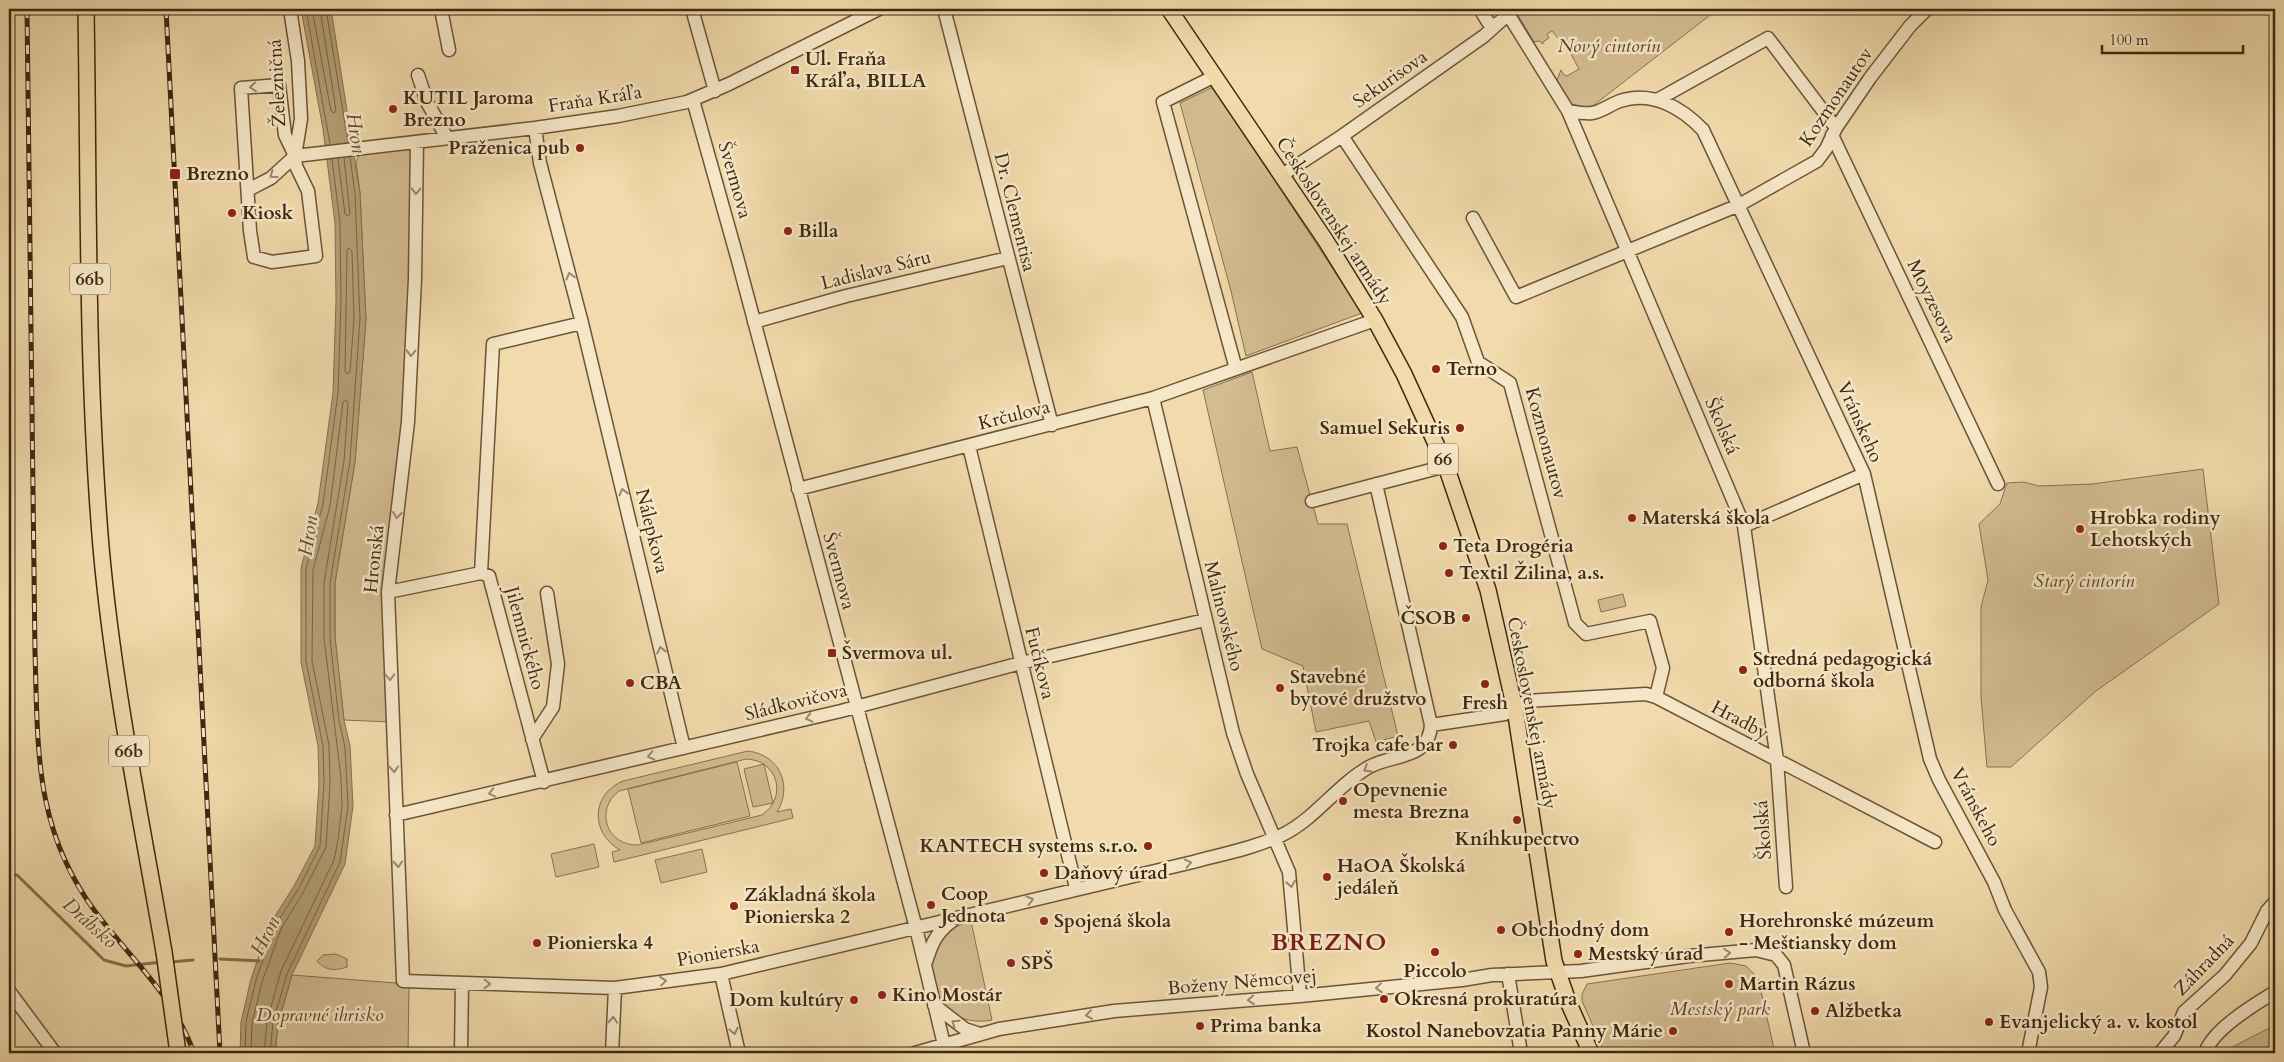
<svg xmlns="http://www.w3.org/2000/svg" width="2284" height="1062" font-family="Cardo,serif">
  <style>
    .green { fill: #d3bc91; stroke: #887250; fill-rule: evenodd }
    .water { fill: #b49e76; stroke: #856f4d }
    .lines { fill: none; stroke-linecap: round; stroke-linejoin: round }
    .shore { stroke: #796443; stroke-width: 1 }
    .stream { stroke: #856f4d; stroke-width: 3 }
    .minor-casing { stroke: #6b5537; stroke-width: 15 }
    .major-casing { stroke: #3e2910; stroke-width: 18 }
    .minor { stroke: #f6e7c8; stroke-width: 12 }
    .major { stroke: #f1daab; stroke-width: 15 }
    .rail-casing { stroke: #3e2910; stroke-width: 5 }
    .rail { stroke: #f6e7c8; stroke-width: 3; stroke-dasharray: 9; stroke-linecap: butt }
    .major-bridge-casing { stroke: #3e2910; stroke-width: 18; stroke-linecap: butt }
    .major-bridge { stroke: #f1daab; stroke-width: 15 }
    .oneway { stroke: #9a886c }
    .poi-dot { fill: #8f2418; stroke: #f6e7c8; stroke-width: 2 }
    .labels { text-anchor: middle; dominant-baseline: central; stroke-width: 5; stroke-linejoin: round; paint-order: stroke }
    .shield { fill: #f6e7c8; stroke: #756247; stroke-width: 1 }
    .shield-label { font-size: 18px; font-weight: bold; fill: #3e2910 }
    .park-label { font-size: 19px; font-style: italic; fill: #5c462a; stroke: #f6e7c8 }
    .poi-label { font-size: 19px; font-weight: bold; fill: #3e2910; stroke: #f6e7c8; text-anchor: start }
    .street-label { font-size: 19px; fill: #3e2910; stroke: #f6e7c8 }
    .water-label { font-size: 20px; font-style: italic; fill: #614c2f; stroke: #f6e7c8 }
    .district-label { font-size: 24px; font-weight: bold; letter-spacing: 1px; fill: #7a1f14; stroke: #f6e7c8 }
  </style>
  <rect width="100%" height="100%" fill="#f1daab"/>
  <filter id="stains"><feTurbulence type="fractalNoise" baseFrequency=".004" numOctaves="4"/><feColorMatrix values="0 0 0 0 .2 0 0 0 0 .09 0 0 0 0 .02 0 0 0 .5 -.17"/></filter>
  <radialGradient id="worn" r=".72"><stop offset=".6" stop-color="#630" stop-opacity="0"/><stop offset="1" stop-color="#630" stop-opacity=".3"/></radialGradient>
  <!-- green -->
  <path class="green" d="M1718,9L1590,108L1571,104L1557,80L1561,70L1564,75L1567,76L1579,69L1571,54L1552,31L1547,34L1549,38L1543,42V44L1539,41L1534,42L1515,10Z
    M1213,87L1362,313L1246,356L1231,291L1180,103Z
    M417,142L415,279L388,592L391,722L344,720L335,637V583L355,462L366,319L360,193L356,162L363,147Z
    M1252,372L1270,451L1297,447L1318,524H1347L1398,736L1376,742L1369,721L1316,732L1303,666L1262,649L1203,390Z
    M2203,469L2219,604L2096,691L2011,767H1987L1981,697V607L1988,580L1979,524L2000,504L2007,483L2023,482L2039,486L2092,484Z
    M1623,594L1626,606L1601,612L1598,600Z
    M748,751C780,755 793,786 777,812L791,809L793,818L614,862L612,852L620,850C590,833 591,794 623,781ZM746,759C778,760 788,797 762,815L638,845C607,846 594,810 619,791Z
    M737,762L750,816L641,843L628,789Z
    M764,764L773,803L753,807L744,769Z
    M594,844L599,867L556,877L551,854Z
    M702,849L707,872L661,883L655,860Z
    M971,921L992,1020C925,1033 907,937 971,921Z
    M336,954L347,959V967C335,971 326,971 317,961L323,955Z
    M1730,963L1746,966L1758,978L1775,1053H1605L1582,1001V994L1587,984Z
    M292,975L409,984L408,1053H275L278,1024Z
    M2275,1025V1053H2221Z"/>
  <!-- water -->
  <path class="water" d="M301,9H331L360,193L366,319L355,462L335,583V637L344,720L350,746L353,806L345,864L292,975L278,1024L275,1053H240L241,1022L251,979L270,924L294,886L315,846L319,783L318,746L301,662V568L318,503L333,393L336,301L335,223L323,129Z"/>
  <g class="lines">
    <!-- shore -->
    <path class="shore" d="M306,9L330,144
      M312,9L331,111L334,113L336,110L320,9
      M326,9L348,142
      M338,159L345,214L348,216L350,214L344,158
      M349,248L352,251L354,319L350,372L347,374L345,371L347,251Z
      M245,1053L246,1022L256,980L275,926L299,888L320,846L324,783L323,746L306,661V569L323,504L338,393L341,301L340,223L332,159
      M251,1053L252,1023L262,982L281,929L304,891L326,847L330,783L329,745L312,661L313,570L330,506L343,402L346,400L348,403L344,461L324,583V638L341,778L342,806L338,840L334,860L281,971L267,1021L264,1053
      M270,1053L273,1022L287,974L340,862L348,806L345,747L339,721L330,638V583L350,461L360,319L355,194L350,157"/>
    <!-- stream -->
    <path class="stream" d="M1205,10L1206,9
      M9,875H17L104,960L126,966L162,962
      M220,959L259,961
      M171,962L193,960"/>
    <!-- minor casing -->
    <g class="minor-casing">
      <path id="minor" d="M290,9L298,61L301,119L295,156L296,166L308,191L316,256L272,262L254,257L250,231L241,88L279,85L285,135L295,156
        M441,9L449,50
        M692,9L715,91
        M944,9L1052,425
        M1480,9L1488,22L1495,26
        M1508,14L1568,111L1744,526L1777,760L1786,887
        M418,75L427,102L447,138
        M1215,76L1163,102L1236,369
        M693,100L737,257L916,928L946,1053
        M1657,100L1768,38L1836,128
        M1568,111C1575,112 1585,114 1592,113C1601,112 1611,104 1620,101C1652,90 1682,108 1703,130L1864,474L1930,759L1939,780L1994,882L2005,910L2039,972L2041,987L2028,1053
        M535,128L540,163L582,323L684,748
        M1832,135L1998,484
        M1342,136L1462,317L1478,362L1510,383L1575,623L1586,634L1650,621L1663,668L1656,697
        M417,142L415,279L408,422L388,592L403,981L615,988L721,974L1193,862C1223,854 1254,848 1282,835C1315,819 1337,785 1369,767C1392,754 1429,760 1431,725L1376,484
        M295,156L535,128L618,116L687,102L729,84L879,9
        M1282,175L1342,136L1484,36L1514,9
        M248,190L271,178L295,156
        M1473,218L1516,297L1739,205L1817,161L1826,149L1836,128L1870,78L1910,26L1927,9
        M754,322L846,296L1008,258
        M1153,398L1233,733L1247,774L1289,872L1300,996
        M969,446L1076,888
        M798,489L1153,398L1375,320
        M1312,501L1446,466
        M1744,526L1864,474
        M481,573L493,344L582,323
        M388,592L481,573L489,576L544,782
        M1431,725L1505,714L1526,701L1646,694L1656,697L1935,842
        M532,739L553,707L558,664L547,593
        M396,815L841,711L1021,663L1205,620
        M925,965C931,946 935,933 952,921
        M721,974L739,1053
        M1508,974L1521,1053
        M9,991L55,1053
        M934,1005L965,1029L980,1034
        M461,1053L462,983
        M612,1053L615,988
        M915,1053L999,1029L1114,1011L1300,996L1462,980L1492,975L1581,971L1689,956L1756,950L1776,955L1784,965L1804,1053
        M2160,1053L2174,1036L2184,1012L2225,975L2251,943L2267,911L2275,902
        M2205,1053C2213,1029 2254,1005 2275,992"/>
    </g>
    <!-- major casing -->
    <g class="major-casing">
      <path id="major" d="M86,9C89,188 86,368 101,547C113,683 141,818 164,952
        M1169,9L1326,241L1375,320L1404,374L1446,466L1488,590L1515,709L1554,961L1569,1004L1591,1053"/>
    </g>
    <!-- minor -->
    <use href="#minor" class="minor"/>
    <!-- major -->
    <use href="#major" class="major"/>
    <!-- rail casing -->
    <g class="rail-casing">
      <path id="rail" d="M27,9L35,652C38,750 34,831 97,914C133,961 173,995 194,1053
        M166,9L220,1053"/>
    </g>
    <!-- rail -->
    <use href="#rail" class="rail"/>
    <!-- major-bridge casing -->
    <g class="major-bridge-casing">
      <path id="major-bridge" d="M164,952L178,1053"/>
    </g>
    <!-- major-bridge -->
    <use href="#major-bridge" class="major-bridge"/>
  </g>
  <!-- one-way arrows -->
  <defs><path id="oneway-chevron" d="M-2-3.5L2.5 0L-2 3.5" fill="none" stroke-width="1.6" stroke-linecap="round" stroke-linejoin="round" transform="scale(1.25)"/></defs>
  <g class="oneway">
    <use href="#oneway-chevron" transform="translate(253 87) rotate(176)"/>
    <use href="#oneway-chevron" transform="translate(273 175) rotate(144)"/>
    <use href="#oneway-chevron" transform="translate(416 191) rotate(91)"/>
    <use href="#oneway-chevron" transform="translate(570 276) rotate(-105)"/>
    <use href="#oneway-chevron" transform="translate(411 353) rotate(92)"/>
    <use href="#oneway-chevron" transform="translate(623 492) rotate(-104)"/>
    <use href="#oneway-chevron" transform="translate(397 515) rotate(97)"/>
    <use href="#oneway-chevron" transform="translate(661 650) rotate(-102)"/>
    <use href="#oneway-chevron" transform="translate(390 677) rotate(88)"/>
    <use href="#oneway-chevron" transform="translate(809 718) rotate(166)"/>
    <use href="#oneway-chevron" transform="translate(651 756) rotate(167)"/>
    <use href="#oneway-chevron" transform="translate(394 769) rotate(87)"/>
    <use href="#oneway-chevron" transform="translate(1367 769) rotate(149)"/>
    <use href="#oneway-chevron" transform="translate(492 793) rotate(167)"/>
    <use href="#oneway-chevron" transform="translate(1188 863) rotate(-13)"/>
    <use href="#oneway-chevron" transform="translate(398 864) rotate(87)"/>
    <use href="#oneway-chevron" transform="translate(1291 884) rotate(81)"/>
    <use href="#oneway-chevron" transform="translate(1030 900) rotate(-14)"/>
    <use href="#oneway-chevron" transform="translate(1727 953) rotate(-5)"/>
    <use href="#oneway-chevron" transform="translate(663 981) rotate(-7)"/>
    <use href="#oneway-chevron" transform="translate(487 984) rotate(2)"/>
    <use href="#oneway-chevron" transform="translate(1379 988) rotate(174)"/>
    <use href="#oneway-chevron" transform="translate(1251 1000) rotate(175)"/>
    <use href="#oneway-chevron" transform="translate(1089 1015) rotate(172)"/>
    <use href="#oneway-chevron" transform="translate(613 1020) rotate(-87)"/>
    <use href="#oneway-chevron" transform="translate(955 1023) rotate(-145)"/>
    <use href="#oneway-chevron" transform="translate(734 1031) rotate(77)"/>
  </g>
  <!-- markers -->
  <g class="poi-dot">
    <rect x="790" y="65" width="10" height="10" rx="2.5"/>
    <circle cx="393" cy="109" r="5"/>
    <circle cx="580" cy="148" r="5"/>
    <rect x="169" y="168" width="12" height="12" rx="2.5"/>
    <circle cx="232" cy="213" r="5"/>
    <circle cx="788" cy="231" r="5"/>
    <circle cx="1436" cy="369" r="5"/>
    <circle cx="1460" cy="428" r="5"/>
    <circle cx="1632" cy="518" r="5"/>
    <circle cx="2080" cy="529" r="5"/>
    <circle cx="1443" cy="546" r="5"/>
    <circle cx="1449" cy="573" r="5"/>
    <circle cx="1466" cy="618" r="5"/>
    <rect x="827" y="648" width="10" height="10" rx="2.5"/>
    <circle cx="1743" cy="670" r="5"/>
    <circle cx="630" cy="683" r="5"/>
    <circle cx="1485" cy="684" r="5"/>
    <circle cx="1280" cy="688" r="5"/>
    <circle cx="1453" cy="745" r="5"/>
    <circle cx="1343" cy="801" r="5"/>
    <circle cx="1517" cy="820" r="5"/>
    <circle cx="1148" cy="846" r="5"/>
    <circle cx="1044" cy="873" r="5"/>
    <circle cx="1327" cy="877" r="5"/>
    <circle cx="931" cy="905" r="5"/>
    <circle cx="734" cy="906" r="5"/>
    <circle cx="1044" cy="921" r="5"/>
    <circle cx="1501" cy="930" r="5"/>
    <circle cx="1729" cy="932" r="5"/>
    <circle cx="537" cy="943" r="5"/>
    <circle cx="1435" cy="952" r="5"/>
    <circle cx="1578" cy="954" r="5"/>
    <circle cx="1011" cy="963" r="5"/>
    <circle cx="1729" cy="984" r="5"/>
    <circle cx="882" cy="995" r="5"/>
    <circle cx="1384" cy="999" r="5"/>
    <circle cx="854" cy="1000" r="5"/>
    <circle cx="1815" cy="1011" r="5"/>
    <circle cx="1989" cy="1022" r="5"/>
    <circle cx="1200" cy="1026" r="5"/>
    <circle cx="1673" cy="1031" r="5"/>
  </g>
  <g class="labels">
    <!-- shield labels -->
    <g class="shield">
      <rect x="70" y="263.5" width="40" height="31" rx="4"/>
      <rect x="1428" y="443.5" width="30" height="31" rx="4"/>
      <rect x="109" y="735.5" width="40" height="31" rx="4"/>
    </g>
    <g class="shield-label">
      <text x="90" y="279">66b</text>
      <text x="1443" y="459">66</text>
      <text x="129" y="751">66b</text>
    </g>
    <!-- park labels -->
    <g class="park-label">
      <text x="1609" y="46">Nový cintorín</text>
      <text x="2084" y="581">Starý cintorín</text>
      <text x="1720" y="1009">Mestský park</text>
      <text x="320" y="1015">Dopravné ihrisko</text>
    </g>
    <!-- poi labels -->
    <g class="poi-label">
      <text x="805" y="59">Ul. Fraňa<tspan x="805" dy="22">Kráľa, BILLA</tspan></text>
      <text x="403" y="98">KUTIL Jaroma<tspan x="403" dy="22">Brezno</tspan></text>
      <text x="570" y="148" text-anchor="end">Praženica pub</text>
      <text x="186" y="174">Brezno</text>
      <text x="242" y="213">Kiosk</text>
      <text x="798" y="231">Billa</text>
      <text x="1446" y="369">Terno</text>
      <text x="1450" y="428" text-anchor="end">Samuel Sekuris</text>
      <text x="1642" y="518">Materská škola</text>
      <text x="2090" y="518">Hrobka rodiny<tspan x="2090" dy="22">Lehotských</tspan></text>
      <text x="1453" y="546">Teta Drogéria</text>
      <text x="1459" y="573">Textil Žilina, a.s.</text>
      <text x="1456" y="618" text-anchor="end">ČSOB</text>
      <text x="842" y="653">Švermova ul.</text>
      <text x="1753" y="659">Stredná pedagogická<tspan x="1753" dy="22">odborná škola</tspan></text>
      <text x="1290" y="677">Stavebné<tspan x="1290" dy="22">bytové družstvo</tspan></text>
      <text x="640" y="683">CBA</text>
      <text x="1485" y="703" text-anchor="middle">Fresh</text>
      <text x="1443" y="745" text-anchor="end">Trojka cafe bar</text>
      <text x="1353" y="790">Opevnenie<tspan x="1353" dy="22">mesta Brezna</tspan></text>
      <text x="1517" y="839" text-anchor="middle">Kníhkupectvo</text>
      <text x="1138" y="846" text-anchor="end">KANTECH systems s.r.o.</text>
      <text x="1337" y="866">HaOA Školská<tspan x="1337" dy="22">jedáleň</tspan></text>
      <text x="1054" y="873">Daňový úrad</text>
      <text x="941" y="894">Coop<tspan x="941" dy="22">Jednota</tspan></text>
      <text x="744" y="895">Základná škola<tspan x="744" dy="22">Pionierska 2</tspan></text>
      <text x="1054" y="921">Spojená škola</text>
      <text x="1739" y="921">Horehronské múzeum<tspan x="1739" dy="22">- Meštiansky dom</tspan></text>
      <text x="1511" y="930">Obchodný dom</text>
      <text x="547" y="943">Pionierska 4</text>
      <text x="1588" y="954">Mestský úrad</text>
      <text x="1021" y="963">SPŠ</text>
      <text x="1435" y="971" text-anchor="middle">Piccolo</text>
      <text x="1739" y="984">Martin Rázus</text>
      <text x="892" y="995">Kino Mostár</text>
      <text x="1394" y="999">Okresná prokuratúra</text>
      <text x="844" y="1000" text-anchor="end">Dom kultúry</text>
      <text x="1825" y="1011">Alžbetka</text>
      <text x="1999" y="1022">Evanjelický a. v. kostol</text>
      <text x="1210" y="1026">Prima banka</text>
      <text x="1663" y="1031" text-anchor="end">Kostol Nanebovzatia Panny Márie</text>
    </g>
    <!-- street labels -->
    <g class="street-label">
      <text transform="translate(1390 79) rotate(-35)">Sekurisova</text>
      <text transform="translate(277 83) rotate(-93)">Železničná</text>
      <text transform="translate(1836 97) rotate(-56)">Kozmonautov</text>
      <text transform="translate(595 99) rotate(-9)">Fraňa Kráľa</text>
      <text transform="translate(735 180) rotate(74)">Švermova</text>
      <text transform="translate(1015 212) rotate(76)">Dr. Clementisa</text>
      <text transform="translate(1334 221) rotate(57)">Československej armády</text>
      <text transform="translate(876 270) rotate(-14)">Ladislava Sáru</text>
      <text transform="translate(1932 301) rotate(64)">Moyzesova</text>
      <text transform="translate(1014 415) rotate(-14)">Krčulova</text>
      <text transform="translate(1860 422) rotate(66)">Vránskeho</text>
      <text transform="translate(1722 426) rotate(67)">Školská</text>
      <text transform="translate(1546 443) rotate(75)">Kozmonautov</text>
      <text transform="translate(652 531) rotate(76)">Nálepkova</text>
      <text transform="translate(374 559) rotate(-84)">Hronská</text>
      <text transform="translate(839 571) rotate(75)">Švermova</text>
      <text transform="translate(1224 616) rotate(76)">Malinovského</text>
      <text transform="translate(525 638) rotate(75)">Jilemnického</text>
      <text transform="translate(1040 663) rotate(76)">Fučíkova</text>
      <text transform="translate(796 702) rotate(-14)">Sládkovičova</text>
      <text transform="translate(1532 713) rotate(79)">Československej armády</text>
      <text transform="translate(1740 720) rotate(28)">Hradby</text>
      <text transform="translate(1976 807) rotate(62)">Vránskeho</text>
      <text transform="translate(1763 830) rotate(-94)">Školská</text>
      <text transform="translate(718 953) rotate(-10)">Pionierska</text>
      <text transform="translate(2204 965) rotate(-46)">Záhradná</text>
      <text transform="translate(1242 982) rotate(-5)">Boženy Němcovej</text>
    </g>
    <!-- water labels -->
    <g class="water-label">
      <text transform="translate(356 133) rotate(81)">Hron</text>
      <text transform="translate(308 536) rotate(-81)">Hron</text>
      <text transform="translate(90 923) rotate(42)">Drábsko</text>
      <text transform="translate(265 936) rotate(-63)">Hron</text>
    </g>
    <!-- district labels -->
    <g class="district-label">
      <text x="1329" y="942">BREZNO</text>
    </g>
  </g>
  <!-- margin -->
  <rect width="2284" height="1062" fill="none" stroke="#f1daab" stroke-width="30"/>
  <rect x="10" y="10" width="2264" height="1042" fill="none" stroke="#3e2910" stroke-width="2.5"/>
  <rect x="15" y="15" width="2254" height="1032" fill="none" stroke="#3e2910"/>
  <!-- scale -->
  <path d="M2102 45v8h141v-8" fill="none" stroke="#3e2910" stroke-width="2.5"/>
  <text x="2109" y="45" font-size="15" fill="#3e2910" stroke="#f6e7c8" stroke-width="4" paint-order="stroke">100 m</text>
  <rect width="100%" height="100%" filter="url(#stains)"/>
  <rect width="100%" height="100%" fill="url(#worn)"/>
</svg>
